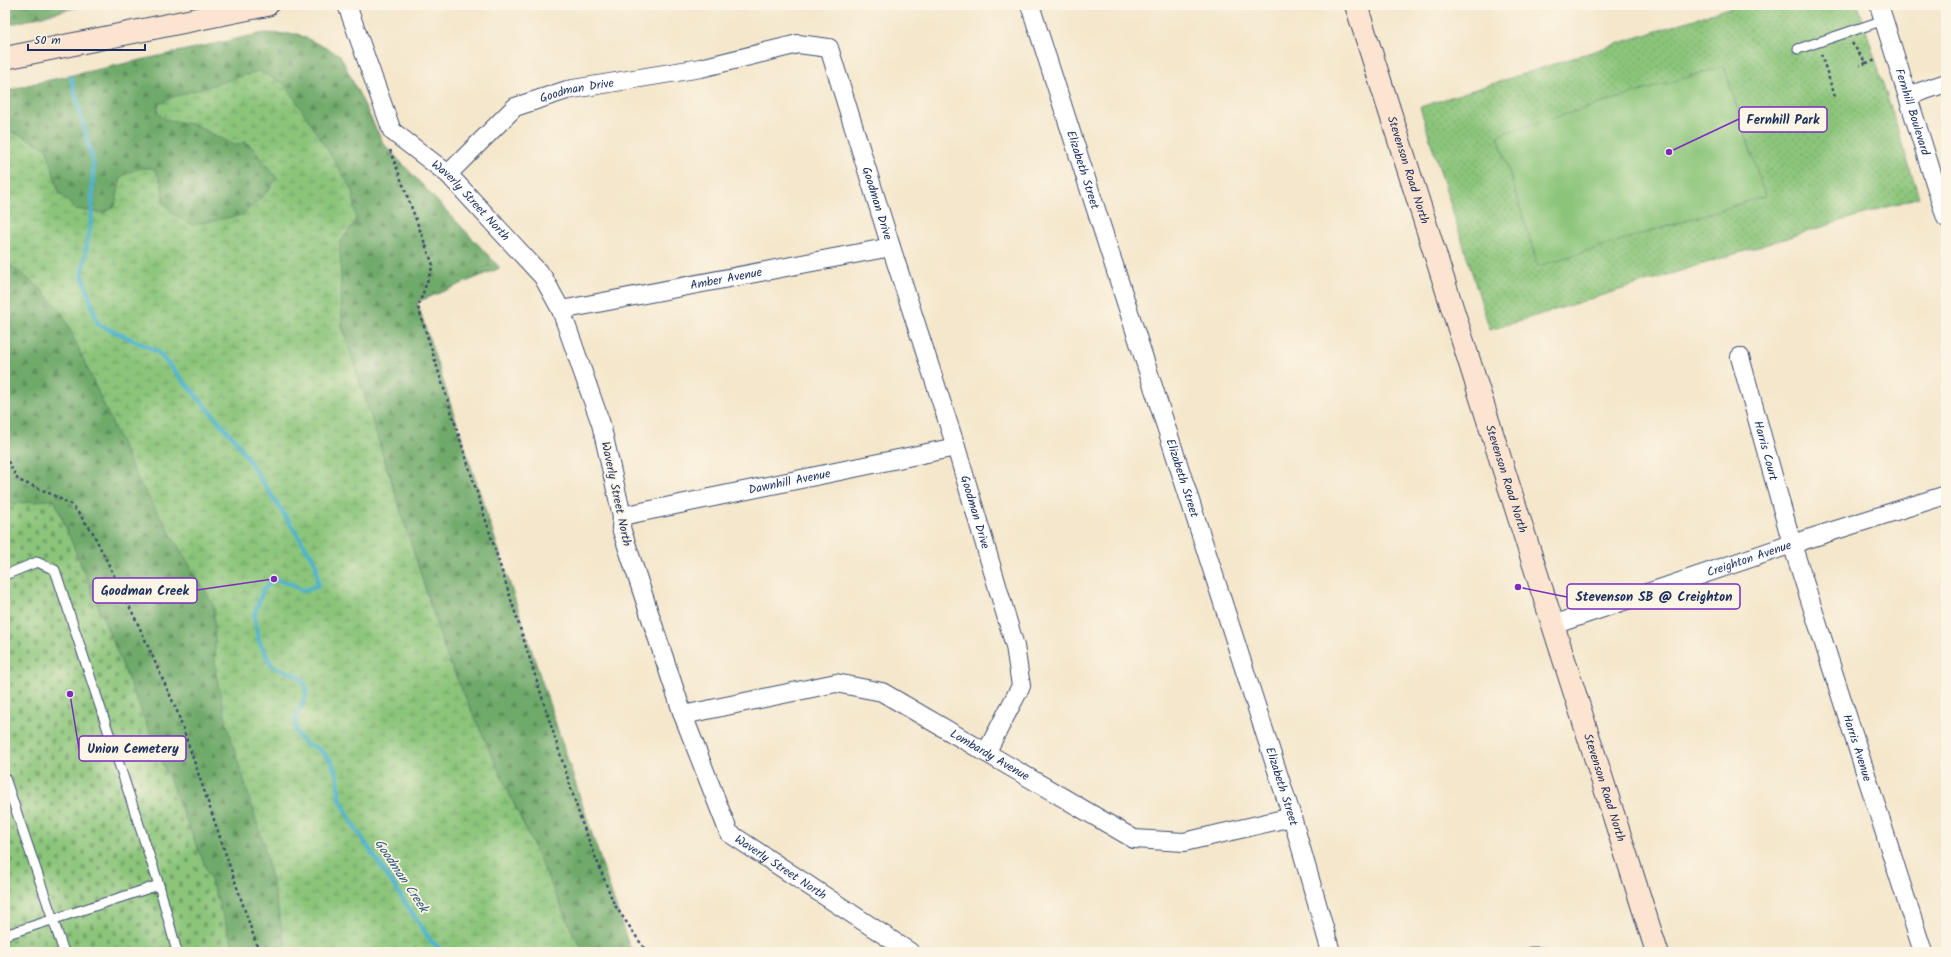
<svg xmlns="http://www.w3.org/2000/svg" width="1951" height="957" font-family="Kalam,sans-serif">
  <style>
    .forest { fill: url(#forest-firs); stroke: #466c64 }
    .wetland { fill: url(#wetland-marsh); stroke: #537a6c }
    .cemetery { fill: url(#cemetery-stones); stroke: #537a6c }
    .park { fill: url(#park-dots); stroke: #537a6c }
    .pitch { fill: #8bc57a; stroke: #537a6c }
    .lines { fill: none; stroke-linecap: round; stroke-linejoin: round }
    .stream { stroke: #50b4cf; stroke-width: 4.5 }
    .lane-casing { stroke: #3c4b6e; stroke-width: 11 }
    .street-casing { stroke: #3c4b6e; stroke-width: 20 }
    .secondary-casing { stroke: #3c4b6e; stroke-width: 24 }
    .path { stroke: #3c4b6e; stroke-width: 2.5; stroke-dasharray: 3 3; stroke-linecap: butt }
    .lane { stroke: #fff; stroke-width: 9 }
    .street { stroke: #fff; stroke-width: 18 }
    .secondary { stroke: #fce5d0; stroke-width: 22 }
    .labels { text-anchor: middle; dominant-baseline: central; stroke-width: 3.5; stroke-linejoin: round; paint-order: stroke }
    .street-label { font-size: 12px; fill: #1b2f5e; stroke: #fcf5e5 }
    .water-label { font-size: 13px; font-style: italic; fill: #2b5780; stroke: #fcf5e5 }
    .leader { fill: none; stroke: #7b2cbf; stroke-width: 1.5 }
    .callout-dot { fill: #7b2cbf; stroke: #fcf5e5; stroke-width: 1.5 }
    .callout { fill: #fcf5e5; stroke: #7b2cbf; stroke-width: 1.5 }
    .callout-label { font-size: 13px; text-anchor: middle; font-weight: bold; fill: #1b2f5e }
  </style>
  <defs>
    <pattern id="forest-firs" width="22" height="20" patternUnits="userSpaceOnUse"><rect width="22" height="20" fill="#70aa6a"/><path d="M5 1l3.5 6h-7zM16 11l3.5 6h-7z" fill="#5b8b5a"/></pattern>
    <pattern id="wetland-marsh" width="20" height="14" patternUnits="userSpaceOnUse"><rect width="20" height="14" fill="#8bc57a"/><path d="M1 5h8M5 5V1M11 12h8M15 12V8" fill="none" stroke="#71a067"/></pattern>
    <pattern id="cemetery-stones" width="16" height="16" patternUnits="userSpaceOnUse"><rect width="16" height="16" fill="#8bc57a"/><path d="M2 7V4a2 2 0 0 1 4 0v3zM10 15v-3a2 2 0 0 1 4 0v3z" fill="#71a067"/></pattern>
    <pattern id="park-dots" width="8" height="8" patternUnits="userSpaceOnUse"><rect width="8" height="8" fill="#8bc57a"/><path d="M2 2h.1M6 6h.1" fill="none" stroke="#71a067" stroke-width="1.8" stroke-linecap="round"/></pattern>
  </defs>
  <rect width="100%" height="100%" fill="#fcf5e5"/>
  <filter id="ink" filterUnits="userSpaceOnUse"><feTurbulence type="fractalNoise" baseFrequency=".025" numOctaves="2"/><feDisplacementMap in="SourceGraphic" scale="8" xChannelSelector="R" yChannelSelector="G"/><feConvolveMatrix kernelMatrix="1 2 1 2 8 2 1 2 1" color-interpolation-filters="sRGB"/></filter>
  <filter id="wash" filterUnits="userSpaceOnUse"><feTurbulence type="fractalNoise" baseFrequency=".012" numOctaves="4" result="noise"/><feDisplacementMap in="SourceGraphic" scale="16" xChannelSelector="R" yChannelSelector="G"/><feGaussianBlur stdDeviation="0.9" result="paint"/><feColorMatrix in="noise" values="0 0 0 0 0 0 0 0 0 0 0 0 0 0 0 0 0 1.4 0 .05"/><feComposite in="paint" operator="in"/></filter>
  <g filter="url(#wash)">
    <rect width="100%" height="100%" fill="#f4e7cc"/>
    <!-- forest -->
    <path class="forest" d="M5,5H85L5,26Z
      M263,33L298,34L340,55L383,143L500,268L417,302L629,946L639,952H585L574,935L447,657L342,326L340,243L356,221L320,138L164,119L192,124L235,145L246,142L254,149L277,178L268,191L242,215L192,226L172,213L163,202L162,184L154,170L144,167L121,177L116,206L103,213L75,209L59,193L47,149L23,136L5,130V92L27,85Z
      M5,261L40,288L62,312L137,478L214,606L216,675L264,845L287,952H235L212,883L54,499L5,505Z"/>
    <!-- wetland -->
    <path class="wetland" d="M259,71L285,84L320,138L353,191L356,221L340,243L342,326L447,657L574,935L585,952H287L264,845L229,732L216,675L214,606L137,478L62,312L40,288L5,261V130L23,136L47,149L59,193L75,209L103,213L115,206L121,177C133,170 141,166 154,169L162,184L163,202L172,213L192,225L242,215L268,191L277,178L254,149L246,142L235,145L192,124L164,119L157,111L159,104L173,97Z"/>
    <!-- cemetery -->
    <path class="cemetery" d="M54,499L212,883L235,952H5V505Z"/>
    <!-- park -->
    <path class="park" d="M1738,5H1858L1919,197L1490,330L1420,107Z"/>
    <!-- pitch -->
    <path class="pitch" d="M1724,66L1765,196L1538,266L1498,135Z"/>
    <g class="lines">
      <!-- stream -->
      <path class="stream" d="M71,78L93,162L92,214L82,274L98,324L157,351L236,441L316,563L318,586L303,591L291,584L274,579L263,590L254,615L259,641L272,666L299,676L306,686V695L296,717V732L304,743L319,749L331,761L338,777L339,796L352,823L431,941L444,952"/>
    </g>
  </g>
  <g filter="url(#ink)">
    <g class="lines">
      <!-- lane casing -->
      <g class="lane-casing">
        <path id="lane" d="M1798,49L1884,20
          M5,575L37,562L55,570L159,885L177,952
          M5,778L64,952
          M5,935L159,885
          M1530,952H1542"/>
      </g>
      <!-- street casing -->
      <g class="street-casing">
        <g id="street">
          <path id="s1" d="M347,5L392,131L448,174L543,277L561,310L601,424L622,516L621,528L683,715L729,833L910,952"/>
          <path id="s2" d="M1030,5L1292,817L1331,952"/>
          <path id="s3" d="M1879,5L1946,218"/>
          <path d="M1908,96L1946,83"/>
          <path id="s4" d="M448,174L515,107L567,90L701,68L798,44L829,48L891,247L956,447L1015,646L1021,686L986,753"/>
          <path id="s5" d="M561,310L891,247"/>
          <path id="s6" d="M1740,357L1792,544L1923,952"/>
          <path id="s7" d="M622,516L956,447"/>
          <path id="s8" d="M1553,625L1792,544L1946,495"/>
          <path id="s9" d="M683,715L836,683L882,692L1134,839L1184,842L1292,817"/>
        </g>
      </g>
      <!-- secondary casing -->
      <g class="secondary-casing">
        <g id="secondary">
          <path id="s10" d="M1356,5L1657,952"/>
          <path d="M5,58L267,5"/>
        </g>
      </g>
      <!-- path -->
      <path class="path" d="M1852,43L1866,63L1860,65
        M1821,54L1835,97
        M1866,63L1877,60
        M390,150L433,265L418,307L582,823L614,904L644,948L649,952
        M5,456L18,480L45,491L72,505L92,531L138,624L177,711L259,952"/>
      <!-- lane -->
      <use href="#lane" class="lane"/>
      <!-- street -->
      <use href="#street" class="street"/>
      <!-- secondary -->
      <use href="#secondary" class="secondary"/>
    </g>
  </g>
  <g class="labels">
    <!-- street labels -->
    <g class="street-label">
      <text stroke="none"><textPath href="#s4" startOffset="159">Goodman Drive</textPath></text>
      <text stroke="none"><textPath href="#s3" startOffset="112">Fernhill Boulevard</textPath></text>
      <text stroke="none"><textPath href="#s2" startOffset="173">Elizabeth Street</textPath></text>
      <text stroke="none"><textPath href="#s10" startOffset="173">Stevenson Road North</textPath></text>
      <text stroke="none"><textPath href="#s1" startOffset="239">Waverly Street North</textPath></text>
      <text stroke="none"><textPath href="#s4" startOffset="579">Goodman Drive</textPath></text>
      <text stroke="none"><textPath href="#s5" startOffset="168">Amber Avenue</textPath></text>
      <text stroke="none"><textPath href="#s6" startOffset="97">Harris Court</textPath></text>
      <text stroke="none"><textPath href="#s2" startOffset="497">Elizabeth Street</textPath></text>
      <text stroke="none"><textPath href="#s10" startOffset="497">Stevenson Road North</textPath></text>
      <text stroke="none"><textPath href="#s7" startOffset="171">Dawnhill Avenue</textPath></text>
      <text transform="translate(616 494) rotate(78)">Waverly Street North</text>
      <text stroke="none"><textPath href="#s4" startOffset="903">Goodman Drive</textPath></text>
      <text stroke="none"><textPath href="#s8" startOffset="207">Creighton Avenue</textPath></text>
      <text stroke="none"><textPath href="#s6" startOffset="408">Harris Avenue</textPath></text>
      <text stroke="none"><textPath href="#s9" startOffset="328">Lombardy Avenue</textPath></text>
      <text stroke="none"><textPath href="#s2" startOffset="821">Elizabeth Street</textPath></text>
      <text stroke="none"><textPath href="#s10" startOffset="821">Stevenson Road North</textPath></text>
      <text stroke="none"><textPath href="#s1" startOffset="995">Waverly Street North</textPath></text>
    </g>
    <!-- water labels -->
    <g class="water-label">
      <text transform="translate(401 876) rotate(56)">Goodman Creek</text>
    </g>
  </g>
  <!-- callouts -->
  <path class="leader" d="M1669 152L1739 119M274 579L197 590M1518 587L1567 597M70 694L79 749"/>
  <g class="callout-dot">
    <circle cx="1669" cy="152" r="4"/>
    <circle cx="274" cy="579" r="4"/>
    <circle cx="1518" cy="587" r="4"/>
    <circle cx="70" cy="694" r="4"/>
  </g>
  <g class="callout">
    <rect x="1739" y="107" width="88" height="25" rx="4"/>
    <rect x="93" y="578" width="104" height="25" rx="4"/>
    <rect x="1567" y="584" width="173" height="25" rx="4"/>
    <rect x="79" y="736" width="107" height="25" rx="4"/>
  </g>
  <g class="callout-label">
    <text x="1783" y="124">Fernhill Park</text>
    <text x="145" y="595">Goodman Creek</text>
    <text x="1654" y="601">Stevenson SB @ Creighton</text>
    <text x="133" y="753">Union Cemetery</text>
  </g>
  <!-- margin -->
  <rect width="1951" height="957" fill="none" stroke="#fcf5e5" stroke-width="20"/>
  <!-- scale -->
  <path d="M28 44v6h117v-6" fill="none" stroke="#1b2f5e" stroke-width="2"/>
  <text x="34" y="44" font-size="12" fill="#1b2f5e" stroke="#fcf5e5" stroke-width="3" paint-order="stroke">50 m</text>
</svg>
